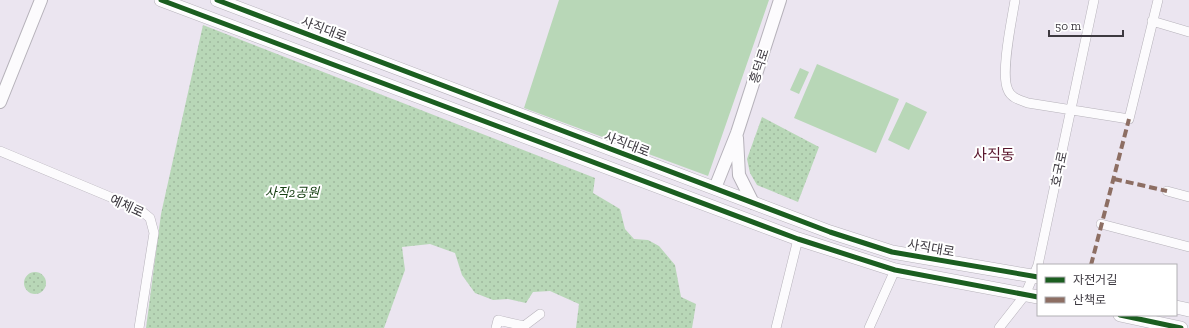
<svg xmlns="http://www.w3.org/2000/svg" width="1189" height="328" font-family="'Zilla Slab','Noto Sans KR',serif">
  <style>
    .park { fill: url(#park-dots) }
    .pitch { fill: #b8d7b7 }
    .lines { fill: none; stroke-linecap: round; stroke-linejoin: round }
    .minor-casing { stroke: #b6b2ba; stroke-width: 10 }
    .tertiary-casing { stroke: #b6b2ba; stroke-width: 14 }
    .secondary-casing { stroke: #b6b2ba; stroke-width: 14 }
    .minor { stroke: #fcfbfd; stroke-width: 9 }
    .tertiary { stroke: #fcfbfd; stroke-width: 12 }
    .secondary { stroke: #fcfbfd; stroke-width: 13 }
    .quiet { stroke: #8d6e63; stroke-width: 4; stroke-dasharray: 8 4; stroke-linecap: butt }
    .cycleway-casing { stroke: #fff; stroke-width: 8 }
    .cycleway { stroke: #1b5e20; stroke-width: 5 }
    .labels { text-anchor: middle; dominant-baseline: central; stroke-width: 4; stroke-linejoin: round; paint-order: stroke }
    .street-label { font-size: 13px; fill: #3d3940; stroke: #fff }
    .park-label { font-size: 13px; font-style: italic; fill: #174013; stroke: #fff }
    .quarter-label { font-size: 15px; fill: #59152c; stroke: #fff }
  </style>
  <defs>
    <pattern id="park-dots" width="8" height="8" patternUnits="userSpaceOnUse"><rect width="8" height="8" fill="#b8d7b7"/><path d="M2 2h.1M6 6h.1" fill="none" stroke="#9fb99e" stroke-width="1.8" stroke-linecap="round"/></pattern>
  </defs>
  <rect width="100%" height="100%" fill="#ebe5f0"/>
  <!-- park -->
  <path class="park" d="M203,25L595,178L593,193L620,209L625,229L634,239L648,240L659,246L675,265L681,297L696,304L692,328H576L579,304L550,291L533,292L526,303L508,299L493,300L475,293L462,275L455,253L430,244L402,247L405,270L384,328H146L161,214Z
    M762,117L819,147L798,202L757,185L750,173L747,159Z
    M24 283a11 11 0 1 1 22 0a11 11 0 1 1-22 0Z"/>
  <!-- pitch -->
  <path class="pitch" d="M559,0H769L708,176L524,108Z
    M817,64L899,99L876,153L794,118Z
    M800,68L809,72L799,94L790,90Z
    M906,102L927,112L909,150L888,140Z"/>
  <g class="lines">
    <!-- minor casing -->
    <g class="minor-casing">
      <path id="minor" d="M1015,0C1012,19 1000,74 1008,90C1011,98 1020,100 1028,103L1129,119L1158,0
        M1152,21L1189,32
        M0,151L139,209L150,218L154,233L139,328
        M1167,191L1189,197
        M1101,224L1189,247
        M496,328L498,320L524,326L540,314
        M776,328L798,239
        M869,328L895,270
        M999,328L1025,295L1038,265L1094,0"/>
    </g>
    <!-- tertiary casing -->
    <g class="tertiary-casing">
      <path id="tertiary" d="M0,102L41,0
        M737,138L739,175L753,203
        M715,188L737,133L780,0"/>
    </g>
    <!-- secondary casing -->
    <g class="secondary-casing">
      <path id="secondary" d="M161,0L798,239L895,270L1038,297
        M217,0L830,232L892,252L1038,277
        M1176,307L1189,310
        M1120,315L1181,328"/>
    </g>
    <!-- minor -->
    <use href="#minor" class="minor"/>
    <!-- tertiary -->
    <use href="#tertiary" class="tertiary"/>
    <!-- secondary -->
    <use href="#secondary" class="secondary"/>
    <!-- quiet -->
    <path class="quiet" d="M1114,179L1167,191
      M1091,265L1129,119"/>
    <!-- cycleway casing -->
    <g class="cycleway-casing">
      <path id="cycleway" d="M161,0L798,239L895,270L1038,297
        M217,0L830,232L892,252L1038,277
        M1120,315L1181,328"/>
    </g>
    <!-- cycleway -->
    <use href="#cycleway" class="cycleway"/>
  </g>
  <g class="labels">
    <!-- street labels -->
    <g class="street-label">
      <text transform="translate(324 29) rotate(21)">사직대로</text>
      <text transform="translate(759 66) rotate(-72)">흥덕로</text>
      <text transform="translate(627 144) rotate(21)">사직대로</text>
      <text transform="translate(1059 169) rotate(-78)">호국로</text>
      <text transform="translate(127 206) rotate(25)">예체로</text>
      <text transform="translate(931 248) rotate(10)">사직대로</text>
    </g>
    <!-- park labels -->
    <g class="park-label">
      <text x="292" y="192">사직2공원</text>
    </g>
    <!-- quarter labels -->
    <g class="quarter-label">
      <text x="994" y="155">사직동</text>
    </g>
  </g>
  <!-- legend -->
  <rect x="1037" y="264" width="140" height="52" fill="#ffffff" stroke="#b1b0b3"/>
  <rect x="1045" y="277" width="20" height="6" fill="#1b5e20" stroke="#b1b0b3"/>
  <text x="1073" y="284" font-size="12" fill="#3d3940">자전거길</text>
  <rect x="1045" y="297" width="20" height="6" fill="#8d6e63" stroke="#b1b0b3"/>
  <text x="1073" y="304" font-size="12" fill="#3d3940">산책로</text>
  <!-- scale -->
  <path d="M1049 30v6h74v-6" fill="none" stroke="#3d3940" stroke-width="2"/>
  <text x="1055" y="30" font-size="12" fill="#3d3940" stroke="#ffffff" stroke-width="3" paint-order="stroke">50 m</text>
</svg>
